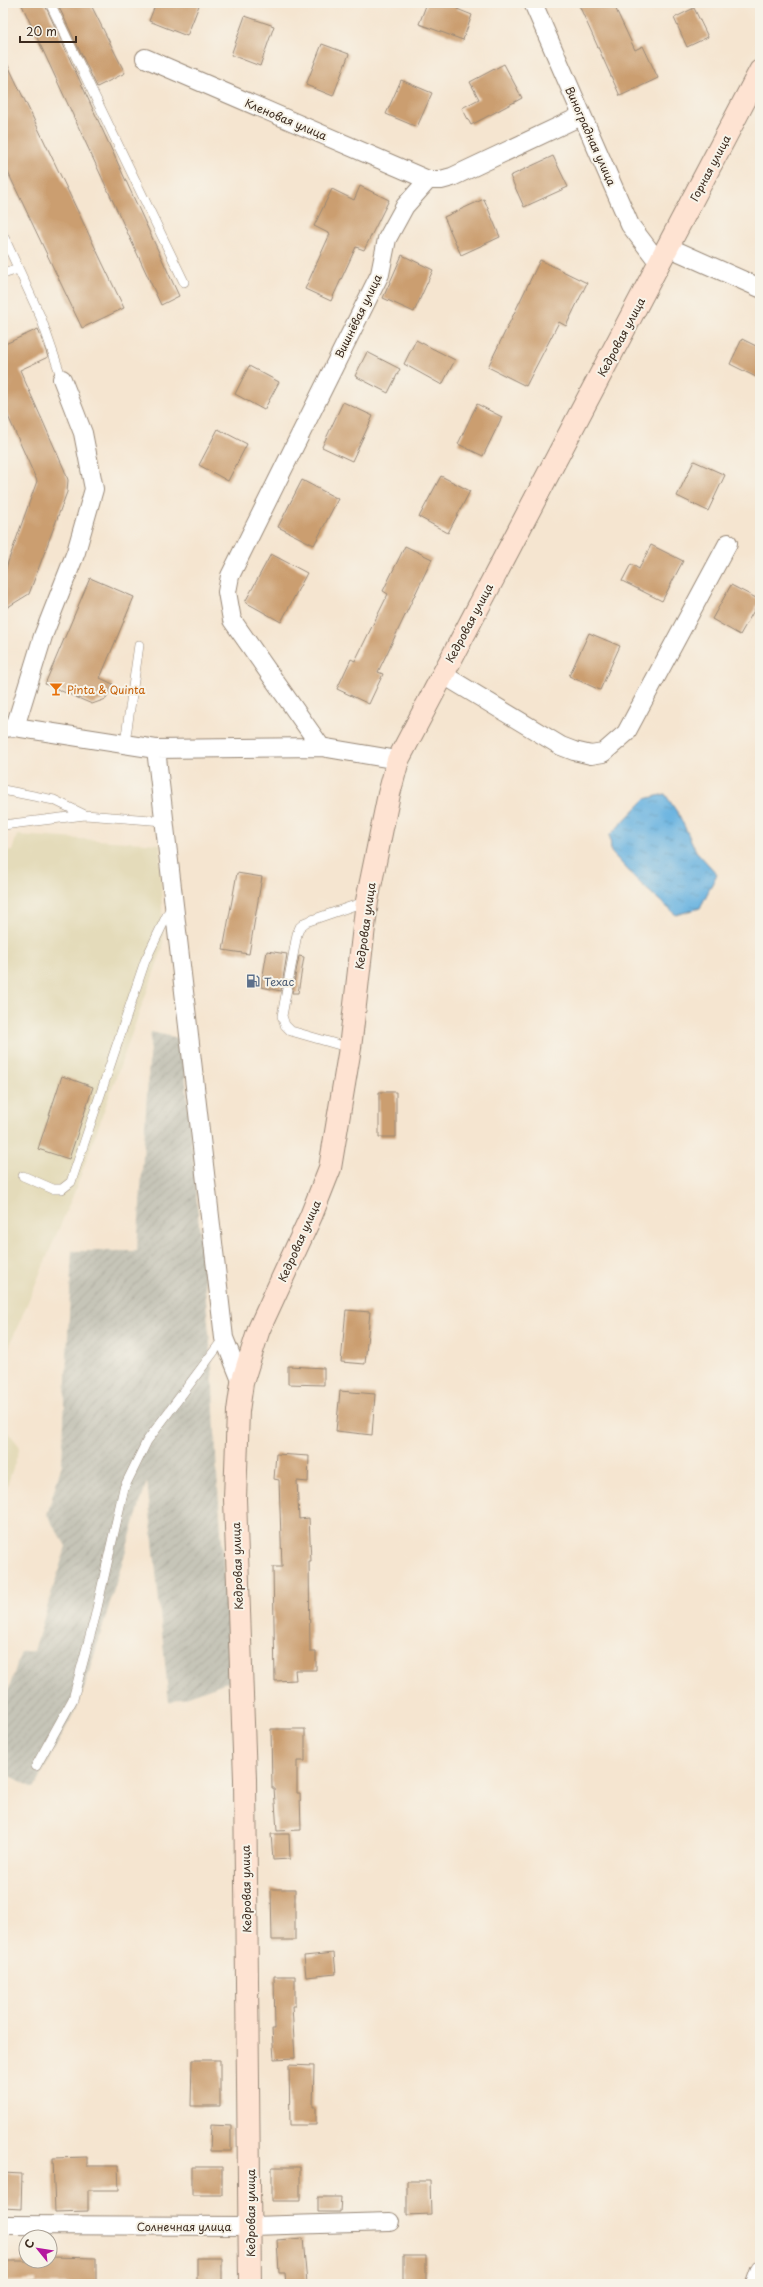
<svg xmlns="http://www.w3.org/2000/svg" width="763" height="2287" font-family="'Playpen Sans',sans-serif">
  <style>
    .built { fill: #e4dbba }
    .industrial { fill: url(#industrial-furrows) }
    .water { fill: url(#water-ripples); stroke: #516e7f }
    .building { fill: #cb9e6f }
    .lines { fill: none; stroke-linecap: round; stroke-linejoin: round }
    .lane-casing { stroke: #988877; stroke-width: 10 }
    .street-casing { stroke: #988877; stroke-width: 20 }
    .secondary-casing { stroke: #988877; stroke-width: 24 }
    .lane { stroke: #fff; stroke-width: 9 }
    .street { stroke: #fff; stroke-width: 18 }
    .secondary { stroke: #fee3d2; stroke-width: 22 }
    .labels { text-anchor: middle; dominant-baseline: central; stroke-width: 4; stroke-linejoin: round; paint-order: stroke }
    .street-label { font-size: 11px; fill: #3b2a1e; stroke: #f7f3e8 }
    .food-label { font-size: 11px; fill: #c56008; stroke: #f7f3e8; text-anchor: start }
    .service-label { font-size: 11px; fill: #4e5e75; stroke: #f7f3e8; text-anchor: start }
  </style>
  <defs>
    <pattern id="industrial-furrows" width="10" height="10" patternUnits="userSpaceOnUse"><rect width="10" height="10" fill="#c6c5b8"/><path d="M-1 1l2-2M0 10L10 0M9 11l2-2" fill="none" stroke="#aba99e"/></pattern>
    <pattern id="water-ripples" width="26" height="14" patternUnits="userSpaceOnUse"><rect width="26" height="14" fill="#67b2e0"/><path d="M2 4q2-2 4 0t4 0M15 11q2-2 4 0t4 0" fill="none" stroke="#5691b5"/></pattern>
  </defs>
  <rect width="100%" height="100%" fill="#f7f3e8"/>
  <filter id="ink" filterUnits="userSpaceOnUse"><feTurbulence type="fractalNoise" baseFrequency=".025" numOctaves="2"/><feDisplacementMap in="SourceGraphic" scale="8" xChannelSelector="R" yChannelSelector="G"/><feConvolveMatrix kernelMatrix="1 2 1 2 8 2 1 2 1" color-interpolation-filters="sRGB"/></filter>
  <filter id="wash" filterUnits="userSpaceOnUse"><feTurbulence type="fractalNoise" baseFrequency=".012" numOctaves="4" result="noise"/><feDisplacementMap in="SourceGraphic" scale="16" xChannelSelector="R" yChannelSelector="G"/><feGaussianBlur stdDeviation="0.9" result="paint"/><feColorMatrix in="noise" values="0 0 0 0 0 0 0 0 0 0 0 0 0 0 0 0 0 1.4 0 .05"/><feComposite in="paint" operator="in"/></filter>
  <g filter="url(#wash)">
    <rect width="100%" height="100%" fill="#f5e5d0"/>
    <!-- built -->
    <path class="built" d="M17,835L160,844L163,947L76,1188L3,1361V851H12Z
      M3,1425L20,1447L3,1498Z"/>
    <!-- industrial -->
    <path class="industrial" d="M151,1032L182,1039L212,1366L217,1476L232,1680L169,1703L147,1481L80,1701L34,1788L3,1772V1707L21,1652L34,1651L66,1546L47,1515L62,1464L72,1251H137Z"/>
    <!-- water -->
    <path class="water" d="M665,794L679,815L696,851L717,874L700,908L676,915L641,884L611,852L610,835L645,799Z"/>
    <g id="blocks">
      <!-- building -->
      <path class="building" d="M21,3H44L179,296L161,305Z
        M57,3H90L125,73L97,87Z
        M156,3H200L187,36L149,21Z
        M427,3H459L457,9L472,15L463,40L419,24Z
        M578,3H613L635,50L643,46L658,78L620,96Z
        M694,8L708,37L687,47L674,18Z
        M245,16L274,26L260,66L231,55Z
        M322,44L349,54L333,96L306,85Z
        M3,55L124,308L82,328L3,162Z
        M504,64L522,98L471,125L462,108L479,99L470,82Z
        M401,80L432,93L417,127L386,114Z
        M553,156L568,187L524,207L510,176Z
        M360,186L389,200L364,250L356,247L331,301L305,289L330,234L314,226L332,189L354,200Z
        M484,199L500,237L461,255L444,217Z
        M402,255L433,270L414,312L383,298Z
        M540,260L587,283L566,326L559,322L526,386L488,367Z
        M38,329L48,357L20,370L64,469L68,480L67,492L29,594L3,610V576L37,481L3,405V345Z
        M742,339L760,348V379L730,364Z
        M416,340L455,360L442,385L404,364Z
        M367,352L400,369L388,393L355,376Z
        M249,366L279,382L264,410L235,394Z
        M343,402L373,416L352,461L322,447Z
        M477,404L502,417L483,456L458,444Z
        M218,429L247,444L228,481L199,465Z
        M694,461L725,475L708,511L677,496Z
        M441,476L470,491L448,533L419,517Z
        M302,480L338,499L314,545L278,527Z
        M651,545L683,561L662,601L622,581L631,564L639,569Z
        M405,546L432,559L378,672L383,674L369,704L337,689L351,659L355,661L388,594L383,591Z
        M271,554L307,573L281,622L245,602Z
        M90,578L134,597L100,678L113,684L106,699L92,704L45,684Z
        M731,585L760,600L740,635L712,619Z
        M589,633L620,646L600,690L569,676Z
        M237,873L262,877L249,954L223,950Z
        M267,951L287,954L281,991L261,987Z
        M299,956L304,957L298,993H292Z
        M62,1076L93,1087L69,1159L38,1149Z
        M379,1092H396V1137H379Z
        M346,1310L370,1312L365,1364L341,1362Z
        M288,1366L324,1368V1385L288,1384Z
        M340,1391L375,1394L372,1435L336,1431Z
        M276,1454L309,1456L308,1482L297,1481L299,1519L309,1518L311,1561H309L310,1652H316V1670H295L296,1680L275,1681L273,1567H282L279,1480L274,1479Z
        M271,1729H305V1761H297V1793H300L301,1830L277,1831L274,1788H272Z
        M271,1834H289L290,1859L273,1860Z
        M271,1889H295V1940H272Z
        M334,1953L336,1974L306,1977L304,1956Z
        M274,1976H295V2006H292L295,2058L274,2059L272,2029H275Z
        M192,2060H220V2106H191Z
        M289,2065L314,2066L313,2107H316V2125H290Z
        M211,2125L231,2126V2151H210Z
        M87,2157V2166H118L119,2190H88V2211L55,2212L53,2158Z
        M192,2167H222V2195H192Z
        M272,2167H300V2201H272Z
        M3,2173L22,2174L21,2209L3,2208Z
        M407,2181H430L431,2214L407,2215Z
        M318,2197H341L340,2212H318Z
        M303,2238L307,2284H286L285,2273H279L277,2240Z
        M403,2256H426V2284H403Z
        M50,2257L96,2258V2284H36V2280L3,2282V2261H50Z
        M197,2258H222V2284H197Z"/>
    </g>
  </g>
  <g filter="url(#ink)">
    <use href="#blocks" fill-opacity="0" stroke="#988877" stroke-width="1"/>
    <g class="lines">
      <!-- lane casing -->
      <g class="lane-casing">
        <path id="lane" d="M50,3L184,282
          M3,235L41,318L62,379
          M3,274L18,269
          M125,743L139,645
          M3,790L54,800L85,815L164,821
          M3,825L85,815
          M350,1048L291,1031L285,1025L282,1016L297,934L300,927L306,922L367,901
          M23,1176L53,1189H62L71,1182L145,961L171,907
          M36,1766L73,1699L95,1617L124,1488L147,1441L224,1338"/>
      </g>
      <!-- street casing -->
      <g class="street-casing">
        <path id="street" d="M533,3L630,225L659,263
          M145,58L428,180H441L452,177L581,116
          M668,247L760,288
          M442,674L561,746L574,751L591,755L603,753L626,733L728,543
          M15,727L43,636L76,552L94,489L83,433L62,379
          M3,728L15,727L156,749L321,747L398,760
          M321,747L232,620L227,592L230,576L380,274L387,239L405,206L428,180
          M156,749L224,1338L242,1383
          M3,2225L251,2226L390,2222
          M755,2284L760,2270"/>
      </g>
      <!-- secondary casing -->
      <g class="secondary-casing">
        <path id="secondary" d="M250,2284L245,1779L235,1499L238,1411L242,1383L259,1329L311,1216L330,1168L350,1048L367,901L389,794L398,760L760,71"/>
      </g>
      <!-- lane -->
      <use href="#lane" class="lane"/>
      <!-- street -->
      <use href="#street" class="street"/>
      <!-- secondary -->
      <use href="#secondary" class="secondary"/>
    </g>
  </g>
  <!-- icons -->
  <defs>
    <g id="bar-bare" transform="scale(1.08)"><path d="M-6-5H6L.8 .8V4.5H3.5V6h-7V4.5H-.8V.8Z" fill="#e8710a" stroke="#f7f3e8" stroke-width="2.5" paint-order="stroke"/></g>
    <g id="fuel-bare" transform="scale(1.08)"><path d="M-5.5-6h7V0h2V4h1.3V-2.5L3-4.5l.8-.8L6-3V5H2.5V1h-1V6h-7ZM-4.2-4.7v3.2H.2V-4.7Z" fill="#5c6f8a" stroke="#f7f3e8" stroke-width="2.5" paint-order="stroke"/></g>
  </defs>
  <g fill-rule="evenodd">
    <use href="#bar-bare" x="56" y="689"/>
    <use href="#fuel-bare" x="253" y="981"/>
  </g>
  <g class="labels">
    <!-- street labels -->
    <g class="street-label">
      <text transform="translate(286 119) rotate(23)">Кленовая улица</text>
      <text transform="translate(591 136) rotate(66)">Виноградная улица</text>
      <text transform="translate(710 168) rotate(-62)">Горная улица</text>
      <text transform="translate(358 316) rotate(-64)">Вишнёвая улица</text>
      <text transform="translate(621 337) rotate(-62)">Кедровая улица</text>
      <text transform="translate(469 623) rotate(-62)">Кедровая улица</text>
      <text transform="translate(365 926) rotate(-82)">Кедровая улица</text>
      <text transform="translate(299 1241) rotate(-66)">Кедровая улица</text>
      <text transform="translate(237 1566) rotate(-92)">Кедровая улица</text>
      <text transform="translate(246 1889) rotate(-91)">Кедровая улица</text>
      <text transform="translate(250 2213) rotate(-90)">Кедровая улица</text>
      <text x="184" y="2226">Солнечная улица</text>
    </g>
    <!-- food labels -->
    <g class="food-label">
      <text x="67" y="689">Pinta &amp; Quinta</text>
    </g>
    <!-- service labels -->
    <g class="service-label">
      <text x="264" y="981">Техас</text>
    </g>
  </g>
  <!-- margin -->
  <rect width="763" height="2287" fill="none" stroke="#f7f3e8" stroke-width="16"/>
  <!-- north arrow -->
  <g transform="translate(38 2249) rotate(300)"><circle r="19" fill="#f7f3e8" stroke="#aca397"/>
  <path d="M0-3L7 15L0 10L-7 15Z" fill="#b5179e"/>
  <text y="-6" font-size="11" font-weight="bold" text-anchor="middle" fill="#3b2a1e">С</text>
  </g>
  <!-- scale -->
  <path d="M20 36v6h56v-6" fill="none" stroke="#3b2a1e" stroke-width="2"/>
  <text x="26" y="36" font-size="12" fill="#3b2a1e" stroke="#f7f3e8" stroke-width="3" paint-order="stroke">20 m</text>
</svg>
